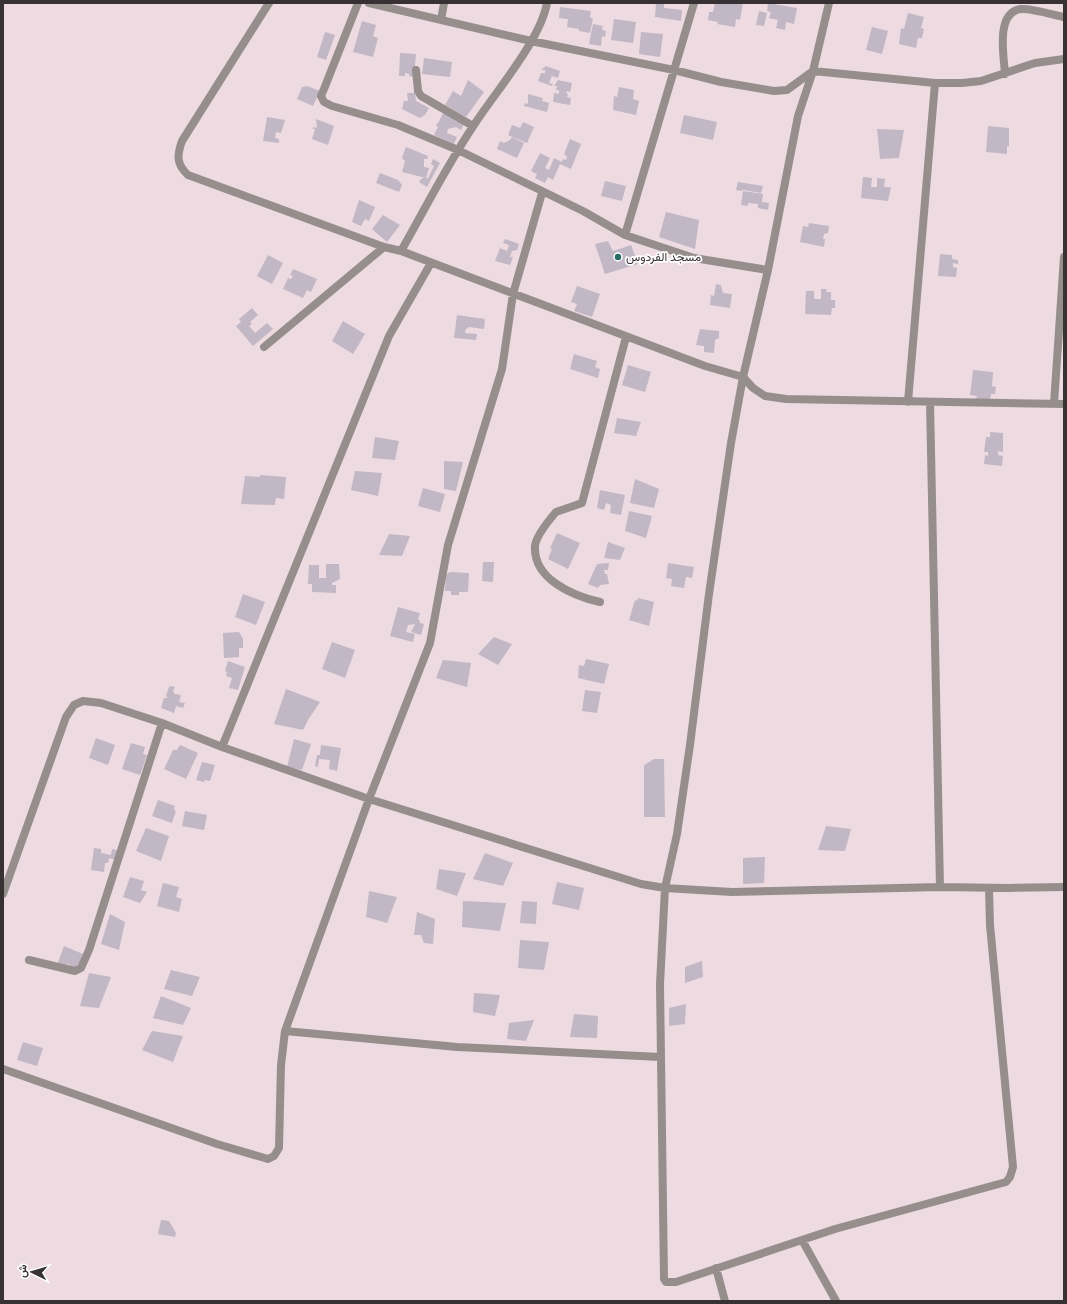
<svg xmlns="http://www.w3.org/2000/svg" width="1067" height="1304" font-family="Karla,Vazirmatn,sans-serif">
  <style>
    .building { fill: #c2b7c4 }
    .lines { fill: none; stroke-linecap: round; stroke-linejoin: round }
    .minor { stroke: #968e8d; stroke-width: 8 }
    .poi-dot { fill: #276f66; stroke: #fff; stroke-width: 1.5 }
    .labels { text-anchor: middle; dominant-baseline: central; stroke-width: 3.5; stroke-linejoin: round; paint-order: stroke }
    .poi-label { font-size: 12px; fill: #383134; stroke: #fff; text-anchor: start }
  </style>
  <rect width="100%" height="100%" fill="#eddbe1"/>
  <!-- building -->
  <path class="building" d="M656,3H664V8L682,10L681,21L655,17Z
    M715,3H743L740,20L736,19L735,27L717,24L718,22L708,20L709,12H713Z
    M768,3L797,8L794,24L786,22L785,30L776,28L778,20L769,18L771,12L767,11Z
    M560,7L591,11L590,18H593L590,33L579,31V29L567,27L568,19L559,18Z
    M759,11L767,13L764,26L756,25Z
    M908,13L924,17L921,28L924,29L922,38H918L916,48L899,44L901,28L904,29Z
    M614,19L636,22L633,43L611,40Z
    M362,21L376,25L373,36L378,38L373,57L353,52Z
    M593,24L603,26L602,30L606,31L605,37L602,36L601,46L589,44Z
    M872,27L888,31L882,54L866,50Z
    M325,32L335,35L326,60L317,57Z
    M641,32L663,34L660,57L639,54Z
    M400,53L416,54L414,77L409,76V74L405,73V76H399Z
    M424,58L452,62L450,77L422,74Z
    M546,66L560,71L558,78L552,76L549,83L553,84L552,86L538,81L541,73H545V70H541Z
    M468,80L484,92L466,117L445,105L453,91L461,96Z
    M558,80L572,83L570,92L567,91L566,93L568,94L567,97L571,98L570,105L553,102L554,93L559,94V90H556L557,86H554Z
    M307,86L320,91L313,106L297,99L302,87Z
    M619,87L634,90L633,99L639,101L636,115L613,110L614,96L617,97Z
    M407,93H415L416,101L429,108L425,115L420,118L402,109L404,101H408Z
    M528,94L543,98L542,101L549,103L547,112L524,106L525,103L528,104Z
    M443,113L464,124L461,130L456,127L448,129L447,133L457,137L454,144L434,135L438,127L436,126L438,122H441L439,121Z
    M684,115L717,122L713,140L680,133Z
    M267,117L285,120L281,133L276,132L275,138L279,139V143L263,141Z
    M316,119L334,126L328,145L312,139L315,129H313V127L317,128Z
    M523,122L534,127L527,143L508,135L512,125L520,128Z
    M988,126L1009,128V146H1007V154L986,152Z
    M877,129L904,130L899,158L880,159Z
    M512,137L524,143L517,158L497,149L500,141L504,143L510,140Z
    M570,139L581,144L571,169L560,164L553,180L548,177L545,183L535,178L537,174L531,171L540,153L550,158L545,168L549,170L554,158L562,162L563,159L566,160L567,157L564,154Z
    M406,147L428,156L427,159H424V167L429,168L426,178L402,172L405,161L402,158Z
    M433,159L440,163L427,187L419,182L422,178H428L434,166L431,164Z
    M380,173L398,180L402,185L399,192L376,183Z
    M863,177L872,178L871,187H877V178L885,179L884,187H891L888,201L861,198Z
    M605,181L626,186L622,201L601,196Z
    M738,182L763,186L761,193L743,190L741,191L736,190Z
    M743,191L763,194L762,202L769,203L768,210L758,208V204L748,203V206L741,205Z
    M359,200L375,207L369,221L365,219L361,226L352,222Z
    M666,212L699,220L695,249L659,237Z
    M383,215L400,225L387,242L372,229Z
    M809,223L829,226L828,233L824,234L823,239H825L824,247L800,242L803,226L808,227Z
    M505,239L519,244L517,250L512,251L510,257H513L510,265L495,261L500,248L507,251L509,245L503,243Z
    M608,241L613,251L631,245L638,264L605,274L595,244Z
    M940,254L952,255V259L958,260V264L953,263V267L957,268L956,277L938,276Z
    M268,255L283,263L272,284L257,276Z
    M293,269L317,279L311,292L307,290L303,298L283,289L288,278L291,279L293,276L290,275Z
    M716,284L721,285L723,293L732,294L730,308L710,305L711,295L714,296Z
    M577,286L600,294L592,317L574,311L577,304L571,302Z
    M821,289H827L826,292H831V300H835V308H832L831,315L805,314L806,291H814V299H821Z
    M252,308L258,315L250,322L252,324L249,326L255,333L267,323L273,329L253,346L236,326L241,322L239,319Z
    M457,315L485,319L484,329L469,327L466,329L465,333L477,334L476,340L454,338Z
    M343,321L365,334L353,354L332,341Z
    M700,329L719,331V338L715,340L714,353L704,352V346L696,345Z
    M574,354L597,361L595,367L600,369L598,378L570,369Z
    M628,365L651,372L645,392L622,385Z
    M973,370L993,372L992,386L996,387L995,394H991L990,400L976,399L977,396L970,395Z
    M617,418L641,422L636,436L614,433Z
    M990,432L1003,433V452L998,451V455L1003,456L1002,466L984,464L985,455L988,456V452H984L986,437H990Z
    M375,437L399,441L395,460L372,458Z
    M444,461L463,462L456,491L444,489Z
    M355,471L382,473L378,496L351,490Z
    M260,475L286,477L284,499L276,498L275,505L241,504L245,476L260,477V481Z
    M635,479L659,489L654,508L630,503Z
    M423,488L445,494L440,512L418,506Z
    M600,490L625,495L621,515L610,513L611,505L606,503L604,510L597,508Z
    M629,511L652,516L646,538L625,531Z
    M557,533L580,543L568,569L548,559L552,549L550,548Z
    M389,534L410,536L402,556L379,555Z
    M608,542L625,548L620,560L604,558Z
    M483,562H494L493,582L482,581Z
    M609,563L608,570H604L605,574H607L609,584L600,585L598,588L588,584L597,564Z
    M668,563L694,567L692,578L686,577L684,588L671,586L672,579L666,578Z
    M326,564H339L340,579L332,583V585H336V593L312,592V584H308L309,565H319V578H326Z
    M450,572L469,573L468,592H459V595H451V591H445L446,575Z
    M243,594L265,602L256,625L235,617Z
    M638,598L654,602L649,626L629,620L635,600L637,601Z
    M398,607L420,613L418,619L420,621V623L424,624L421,635L411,632L415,624L408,625L406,632L415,634L413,642L390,636Z
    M239,632L243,639V648H239V657L224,658L223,633Z
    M494,637L512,644L498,665L478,654Z
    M332,642L355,650L345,678L322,669Z
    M586,659L609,664L604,684L578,678L579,665L584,666Z
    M443,660L471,663L467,687L436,678Z
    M228,661L245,667L238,690L229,688L232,678L226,676L227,672L225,671Z
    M171,686L175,687L173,691L175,694L181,695L179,702L185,703L183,708L176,706L174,713L161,708L164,698H168L166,696L169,687Z
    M286,689L320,702L308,720L303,730L274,724Z
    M585,690L601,692L597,713L582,711Z
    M96,738L115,745L108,765L89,758Z
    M294,739L311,744L302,770L287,767Z
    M131,743L145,747L143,754L147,755L140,775L122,769Z
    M180,745L198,753L186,779L164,769L173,750H177Z
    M321,745L341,748L337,771L329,769L330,760L319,759L318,767L315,766L317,755H320Z
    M654,759H664L665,817H644V765Z
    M202,762L215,765L210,781L205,780L204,782L196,780Z
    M158,800L175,806L174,810L176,811L172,823L152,816Z
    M185,811L207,815L204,830L182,826Z
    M826,826L851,829L845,851L818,850Z
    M146,828L169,836L161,861L136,851Z
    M94,848L101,849V853L111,855L112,849L117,850L116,860L109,858L108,863H105L104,872L91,870Z
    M485,853L513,863L503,886L473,879Z
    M765,857L764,883L743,884V858Z
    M439,869L466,873L457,896L436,889Z
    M130,877L144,881L141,890L147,892L140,903L123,897Z
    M557,882L584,888L579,910L552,904Z
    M163,883L179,887L176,897L182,899L179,912L157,906Z
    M369,891L397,897L387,923L366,917Z
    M463,901L506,903L500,931L462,927Z
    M522,901L537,902L536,924L520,923Z
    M417,912L435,919L433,944L424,943L421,935H414Z
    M110,914L125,922L119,950L101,944Z
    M520,940L549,942L544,970L518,968Z
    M64,946L83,954L76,971L69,968L70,965L67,964L65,968L57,965Z
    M702,961L703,977L685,983V967Z
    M171,970L200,977L192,996L164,989Z
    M89,973L111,977L99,1008L80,1006Z
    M474,993L500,995L495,1016L473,1012Z
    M161,996L191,1008L183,1025L153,1018Z
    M686,1004L685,1024L669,1026V1008Z
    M574,1014L598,1016L597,1038L570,1037Z
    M534,1020L526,1041L507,1039L509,1023Z
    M152,1031L183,1036L173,1062L142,1050Z
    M23,1042L43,1048L37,1066L17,1060Z
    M161,1220L169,1221L176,1233L175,1237L158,1234Z"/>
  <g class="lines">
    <!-- minor -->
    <path class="minor" d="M269,3L182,141C177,155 176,164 188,175L384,247L401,251L705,366L743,377L753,388L765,396L786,399L1064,404
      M358,3L324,89L321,96L324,102L332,106L398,125L458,150L583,211L625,235L694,258L768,270
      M369,3L531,41L674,70L721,82L774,91L787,90L813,71L935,83H962L981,81L1035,63L1064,59
      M441,20L444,3
      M416,70L418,91L421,96L473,126
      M1005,74C1004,57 995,12 1021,9C1031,8 1054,15 1064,17
      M625,235L694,3
      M401,251C425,209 447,165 474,125C496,91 540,41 547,3
      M264,347L384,247
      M908,402L935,83
      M930,402L940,887
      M1054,404L1064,257
      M600,602C573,596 533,579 535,546C536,536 550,519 556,512L582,503L626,337
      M222,747L389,336L431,263
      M989,888L990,925L1013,1167L1010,1177L1006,1182L835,1229L676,1282H666L664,1279L660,984L665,888L732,892L940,887L1009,888L1064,887
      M3,894L66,717L74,705L83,701L101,703L162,723L222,747L369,799L641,884L665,888L677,834L690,745L709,594L731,443L743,377L768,270L798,116L813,71L829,3
      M29,960L75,971L81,968L89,950L162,723
      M285,1031L457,1047L660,1057
      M3,1069L217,1144L268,1159L274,1156L279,1148L281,1065L285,1031L369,799L430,643L448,545L502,369L513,294L542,193
      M802,1240L836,1301
      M716,1268L725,1301"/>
  </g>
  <!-- markers -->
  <circle class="poi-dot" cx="618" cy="257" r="4"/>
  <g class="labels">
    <!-- poi labels -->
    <g class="poi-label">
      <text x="626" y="257">مسجد الفردوس</text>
    </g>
  </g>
  <!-- border -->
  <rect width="1067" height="1304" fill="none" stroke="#383134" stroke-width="8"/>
  <!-- north arrow -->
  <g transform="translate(32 1272) rotate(275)" stroke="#ffffff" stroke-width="3" paint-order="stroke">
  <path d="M0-3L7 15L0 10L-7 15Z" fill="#383134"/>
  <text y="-6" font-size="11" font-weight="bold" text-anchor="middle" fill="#383134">ش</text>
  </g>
</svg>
